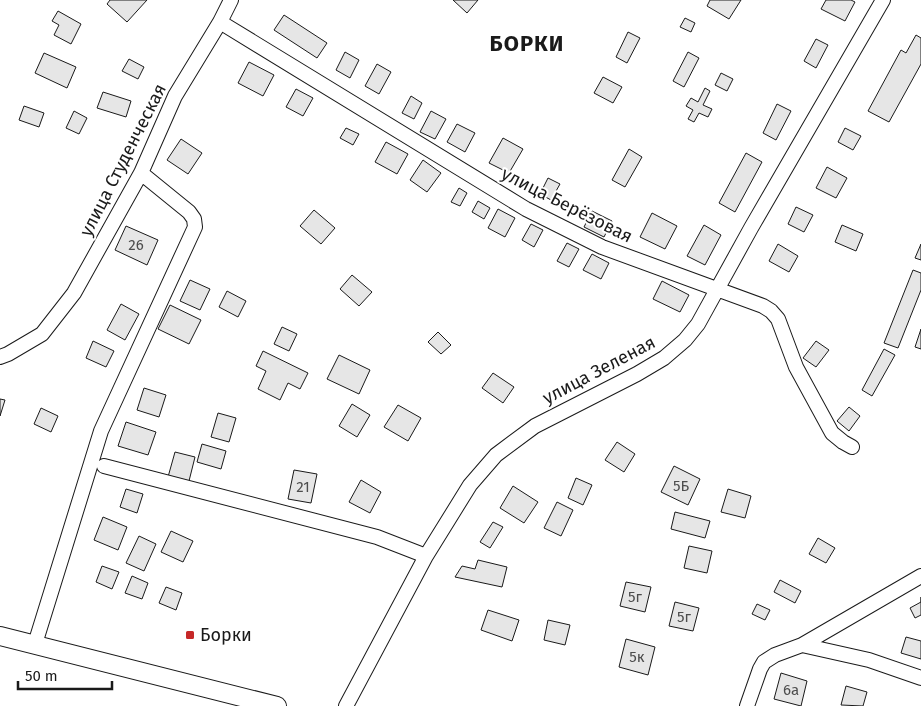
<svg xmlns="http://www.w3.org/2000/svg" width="921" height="706" font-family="'Fira Sans',sans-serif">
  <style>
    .building { fill: #e6e6e6; stroke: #1a1a1a }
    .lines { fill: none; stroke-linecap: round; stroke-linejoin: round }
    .minor-casing { stroke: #1a1a1a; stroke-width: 16 }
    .major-casing { stroke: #1a1a1a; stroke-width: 20 }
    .minor { stroke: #fff; stroke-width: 14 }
    .major { stroke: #fff; stroke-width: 18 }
    .poi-dot { fill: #c62828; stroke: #fff; stroke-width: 2 }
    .labels { text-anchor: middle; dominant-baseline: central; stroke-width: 4; stroke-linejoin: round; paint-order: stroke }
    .number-label { font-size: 15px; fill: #4d4d4d }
    .street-label { font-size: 18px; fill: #1a1a1a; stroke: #fff }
    .poi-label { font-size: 18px; fill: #1a1a1a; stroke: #fff; text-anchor: start }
    .district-label { font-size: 22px; font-weight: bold; letter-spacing: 1px; fill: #1a1a1a; stroke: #fff }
  </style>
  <rect width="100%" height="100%" fill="#fff"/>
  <!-- building -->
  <path class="building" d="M110,0H147L127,22L107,4Z
    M453,0H478L467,13Z
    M710,0H741L729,19L707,6Z
    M826,0H851L855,2L845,21L821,9Z
    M58,11L81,24L71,44L54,35L59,25L52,21Z
    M284,15L327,43L317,58L274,30Z
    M685,18L695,23L691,32L680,27Z
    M628,32L640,38L627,63L616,57Z
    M916,35L921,38V64L889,122L868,111L901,50L906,53Z
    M816,39L828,45L816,68L804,61Z
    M345,52L359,60L350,78L336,70Z
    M688,52L699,58L684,87L673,81Z
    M44,53L76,67L67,88L35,73Z
    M129,59L144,67L138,79L122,71Z
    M249,62L274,75L263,96L238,83Z
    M377,64L391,72L379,94L365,86Z
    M721,73L733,79L727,91L715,85Z
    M603,77L622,87L613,103L594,93Z
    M705,88L710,91L703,105L712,109L708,117L699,113L694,122L688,119L693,110L686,106L691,98L698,102Z
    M296,89L313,98L303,116L286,107Z
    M103,92L131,101L126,117L97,108Z
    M411,96L422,103L414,119L402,113Z
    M777,104L791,111L776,140L763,133Z
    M24,106L44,113L39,127L19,120Z
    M74,111L87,118L79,134L66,128Z
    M431,111L446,119L435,139L420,132Z
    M457,124L475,133L465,152L447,142Z
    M346,128L359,134L353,145L340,138Z
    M845,128L861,136L853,150L838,142Z
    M503,138L523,149L509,173L489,163Z
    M181,139L202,153L188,174L167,160Z
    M386,142L408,154L397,174L375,162Z
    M629,149L642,157L625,187L612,180Z
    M746,153L762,162L735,212L719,203Z
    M423,160L441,173L427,192L410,180Z
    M827,167L847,178L836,198L816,188Z
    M548,178L560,184L551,200L540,194Z
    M459,188L467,193L460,206L451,202Z
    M478,201L490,208L484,219L472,212Z
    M796,207L813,215L804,232L788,224Z
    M498,209L515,218L505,237L488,228Z
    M314,210L335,228L321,244L300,226Z
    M592,211L612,221L604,237L584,227Z
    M652,213L677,226L665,249L640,237Z
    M531,224L543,230L534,247L522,240Z
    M704,225L721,235L705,265L687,256Z
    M842,225L863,234L856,251L835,242Z
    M126,226L158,240L147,265L115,250Z
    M567,243L579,249L569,267L557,261Z
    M778,244L798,256L789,272L769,261Z
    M921,244V260L915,258Z
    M592,254L609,263L601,279L583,270Z
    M913,270L921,273V290L898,348L884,343Z
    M352,275L372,292L359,306L340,289Z
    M190,280L210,289L200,310L180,301Z
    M662,281L689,295L680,312L653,299Z
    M227,291L246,301L238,317L219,307Z
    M121,304L139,314L125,340L107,330Z
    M170,305L201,320L189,344L158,329Z
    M282,327L297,334L289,351L274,344Z
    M921,329V349L915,347Z
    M438,332L451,345L441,354L428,342Z
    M93,341L114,351L106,367L86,358Z
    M816,341L829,350L816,367L803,358Z
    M884,349L895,355L872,396L862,390Z
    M263,351L308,373L300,389L288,383L280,400L258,389L266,371L256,366Z
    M339,355L370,370L359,394L327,379Z
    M493,373L514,387L503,403L482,388Z
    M144,388L166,395L159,417L137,410Z
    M0,399L5,400L0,416Z
    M352,404L370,415L357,437L339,426Z
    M398,405L421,418L408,441L384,427Z
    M849,407L860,416L849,431L837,421Z
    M41,408L58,416L51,432L34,424Z
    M218,413L236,418L229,442L211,437Z
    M126,422L156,432L148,455L118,446Z
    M617,442L635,454L624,472L605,460Z
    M202,444L226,451L221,469L197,462Z
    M175,452L195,457L189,481L168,477Z
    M674,466L700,479L688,505L661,492Z
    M294,470L317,474L311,503L288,499Z
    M576,478L592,485L583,505L568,498Z
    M361,480L381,492L370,513L349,502Z
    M513,486L538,502L524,523L500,508Z
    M126,489L143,494L137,513L120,507Z
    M728,489L751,496L745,518L721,512Z
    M557,502L573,510L561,536L544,528Z
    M675,512L710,521L705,538L671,529Z
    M103,517L127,527L118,550L94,540Z
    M493,522L503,527L490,548L480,542Z
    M171,531L193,541L183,562L161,552Z
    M139,536L156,544L144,571L126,563Z
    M818,538L835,548L826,563L809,554Z
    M689,546L712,551L707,573L684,568Z
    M478,560L507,567L502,587L455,577L462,566L475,569Z
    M102,566L119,572L112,589L96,582Z
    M132,576L148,583L142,599L125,593Z
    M780,580L801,591L795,603L774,592Z
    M626,582L651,587L645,612L620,606Z
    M166,587L182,593L176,610L159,603Z
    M921,597V615L915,618L910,608L921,602Z
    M675,602L699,608L693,631L669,626Z
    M757,604L770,610L765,620L752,614Z
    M488,610L519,620L512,641L481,630Z
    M548,620L570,625L565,645L544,640Z
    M906,637L921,641V659L901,653Z
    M626,639L655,647L648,675L619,667Z
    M781,673L807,681L801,706L774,699Z
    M846,686L867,692L863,706L841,705Z"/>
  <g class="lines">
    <!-- minor casing -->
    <g class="minor-casing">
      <path id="minor" d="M220,22L526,209L602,247L763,306L771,311L778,319L796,367L832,433L843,442L852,447
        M0,357L8,354L42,334L74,293L141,173L175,96L220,22L231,0
        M104,466L377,537L426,556
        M35,644L101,431L195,227L194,219L189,212L141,173
        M802,645L921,576
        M346,706L426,556L470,485L496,455L535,426L637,374L664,358L685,340L698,324L751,228L883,0
        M747,706L760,669L764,662L775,655L802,645L869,660L921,678"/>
    </g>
    <!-- major casing -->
    <g class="major-casing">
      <path id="major" d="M0,636L277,706"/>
    </g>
    <!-- minor -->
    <use href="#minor" class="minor"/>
    <!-- major -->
    <use href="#major" class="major"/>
  </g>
  <!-- markers -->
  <rect class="poi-dot" x="185" y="630" width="10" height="10" rx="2.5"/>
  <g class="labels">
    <!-- number labels -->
    <g class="number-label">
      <text x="136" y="245">26</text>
      <text x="681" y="486">5Б</text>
      <text x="303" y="487">21</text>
      <text x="635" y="597">5г</text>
      <text x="684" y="617">5г</text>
      <text x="637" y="657">5к</text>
      <text x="791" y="690">6а</text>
    </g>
    <!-- street labels -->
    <g class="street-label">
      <text transform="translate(123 160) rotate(-63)">улица Студенческая</text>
      <text transform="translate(567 205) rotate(27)">улица Берёзовая</text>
      <text transform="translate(599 370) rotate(-28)">улица Зеленая</text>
    </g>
    <!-- poi labels -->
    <g class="poi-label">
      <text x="200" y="635">Борки</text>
    </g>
    <!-- district labels -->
    <g class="district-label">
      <text x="527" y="43">БОРКИ</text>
    </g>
  </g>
  <!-- scale -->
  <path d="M18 681v8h94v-8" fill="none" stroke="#1a1a1a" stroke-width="2.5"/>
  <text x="25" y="681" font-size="15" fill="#1a1a1a" stroke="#ffffff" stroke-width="4" paint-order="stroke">50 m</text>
</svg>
